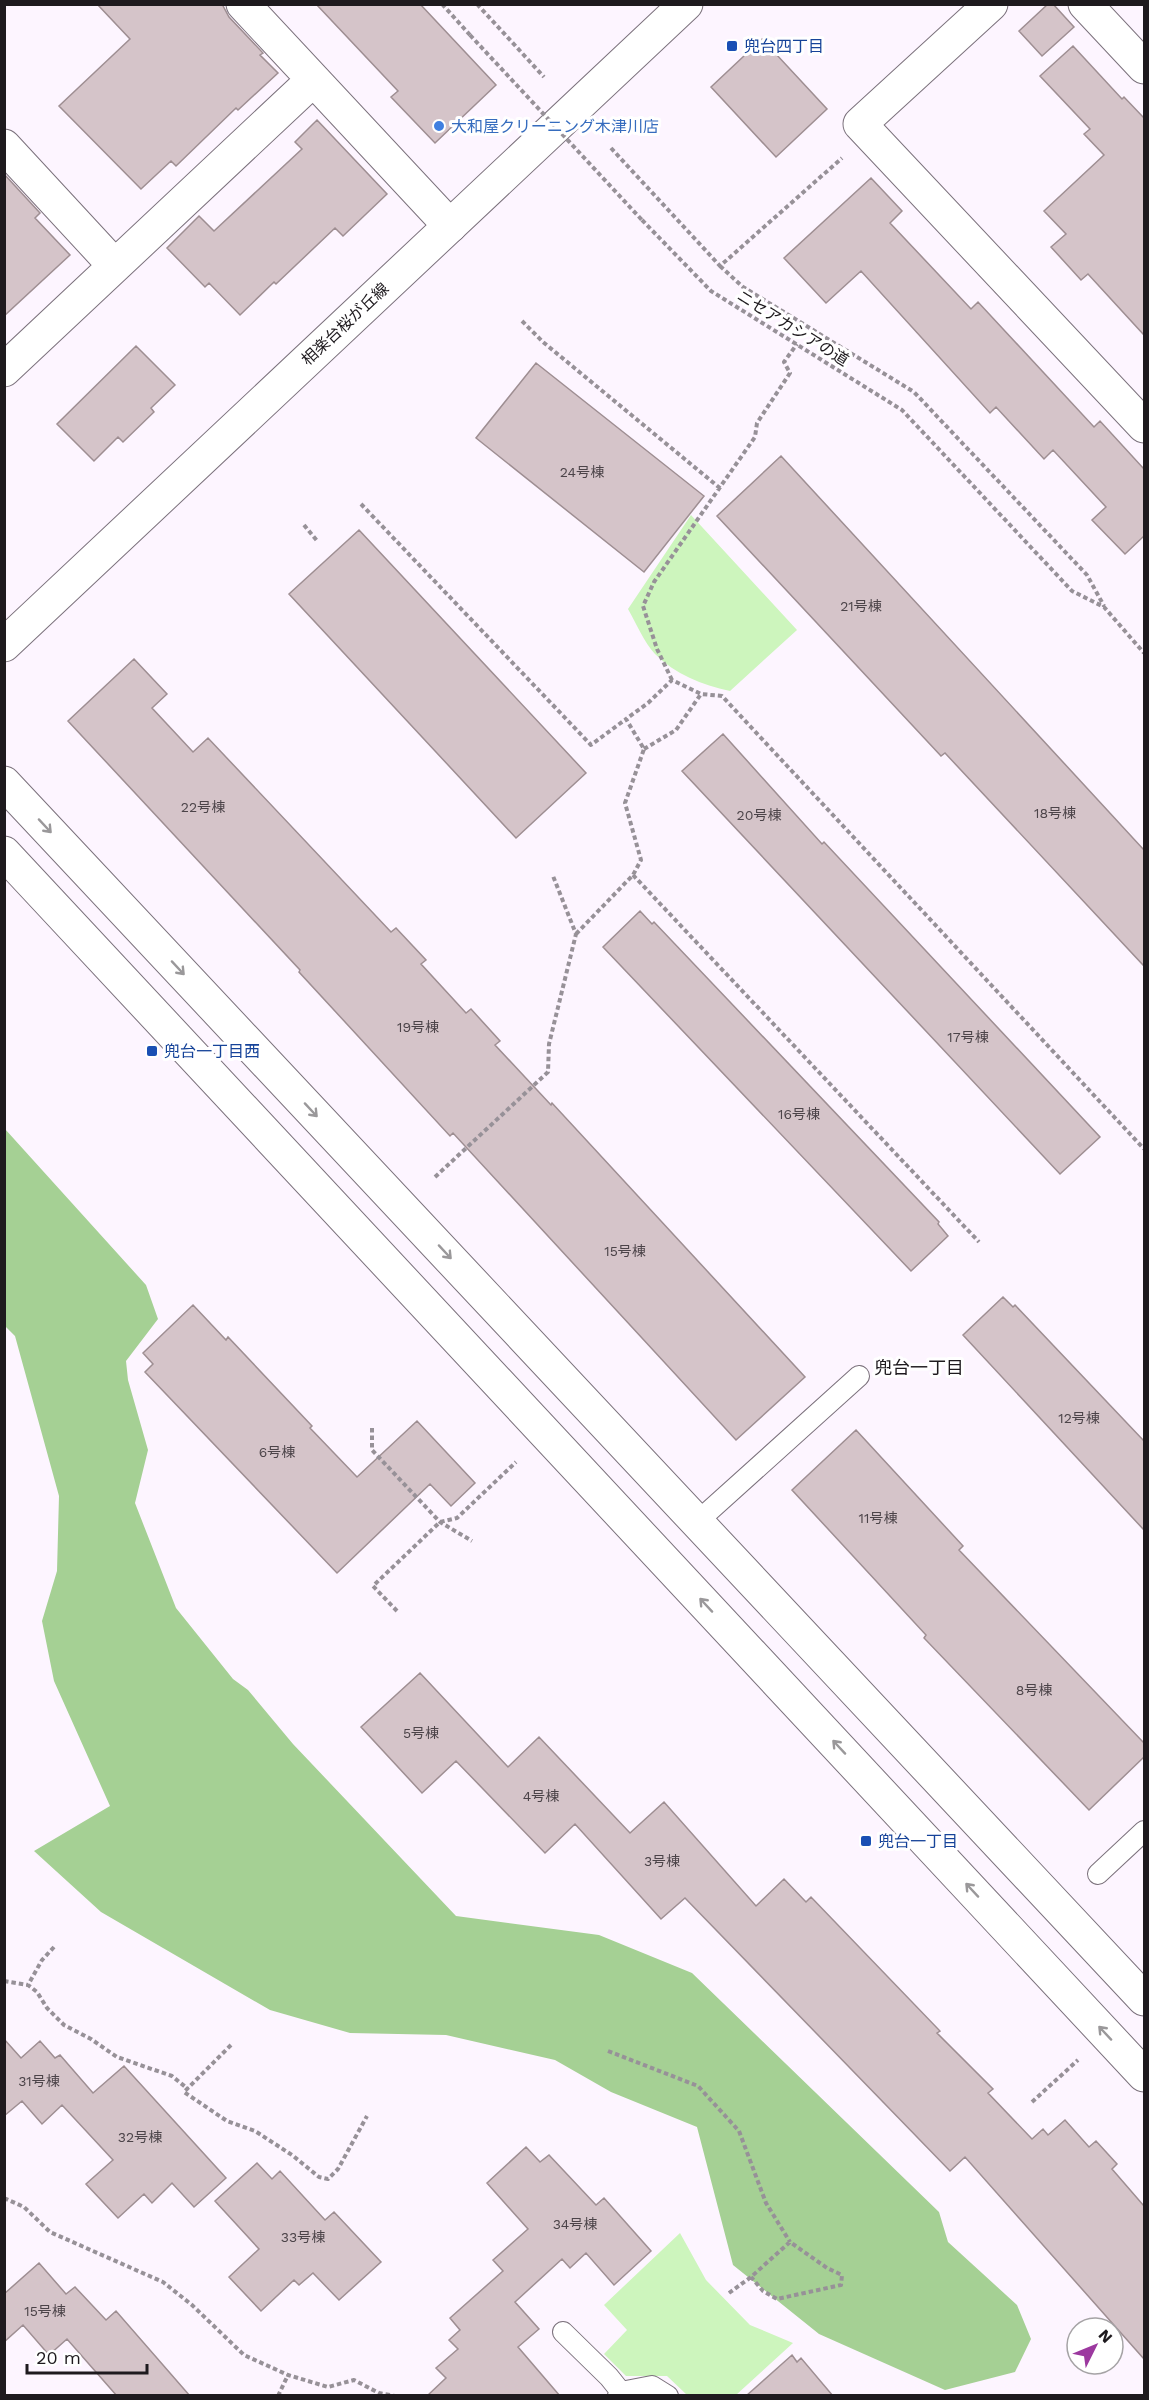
<svg xmlns="http://www.w3.org/2000/svg" width="1149" height="2400" font-family="'Work Sans','Noto Sans JP',sans-serif">
  <style>
    .green { fill: #cdf5bd }
    .forest { fill: #a5d094 }
    .building { fill: #d5c4c9; stroke: #9e8e92; stroke-width: 1.5 }
    .lines { fill: none; stroke-linecap: round; stroke-linejoin: round }
    .service-casing { stroke: #7b717c; stroke-width: 22 }
    .minor-casing { stroke: #7b717c; stroke-width: 35 }
    .tertiary-casing { stroke: #7b717c; stroke-width: 35 }
    .secondary-casing { stroke: #7b717c; stroke-width: 35 }
    .path { stroke: #979198; stroke-width: 4; stroke-dasharray: 4.5 3; stroke-linecap: butt }
    .service { stroke: #fff; stroke-width: 20 }
    .minor { stroke: #fff; stroke-width: 33 }
    .tertiary { stroke: #fff; stroke-width: 33 }
    .secondary { stroke: #fff; stroke-width: 33 }
    .path-bridge { stroke: #979198; stroke-width: 4; stroke-dasharray: 4.5 3; stroke-linecap: butt }
    .oneway { stroke: #9a989a }
    .transit-dot { fill: #1a4fb4; stroke: #fff; stroke-width: 2 }
    .shop-dot { fill: #3f7fe0; stroke: #fff; stroke-width: 2 }
    .labels { text-anchor: middle; dominant-baseline: central; stroke-width: 6; stroke-linejoin: round; paint-order: stroke }
    .number-label { font-size: 14px; fill: #4c4449 }
    .transit-label { font-size: 16px; fill: #164399; stroke: #fff; text-anchor: start }
    .shop-label { font-size: 16px; fill: #366cbe; stroke: #fff; text-anchor: start }
    .street-label { font-size: 16px; fill: #1e1a1e; stroke: #fff }
    .neighbourhood-label { font-size: 18px; fill: #1e1a1e; stroke: #fff }
  </style>
  <rect width="100%" height="100%" fill="#fdf5ff"/>
  <!-- green -->
  <path class="green" d="M691,515L797,630L730,691C702,685 675,674 655,654C644,642 636,623 628,609Z
    M680,2233L706,2280L750,2325L793,2343L736,2395H687L667,2376H626L604,2354L627,2330L604,2305Z"/>
  <!-- forest -->
  <path class="forest" d="M5,1129L146,1285L158,1319L126,1361L128,1380L148,1450L135,1503L176,1608L233,1679L248,1690L293,1744L456,1916L599,1935L692,1973L939,2212L948,2242L1017,2305L1031,2339L1015,2372L945,2390L819,2334L733,2265L697,2127L611,2092L555,2060L446,2035L350,2033L270,2010L101,1912L34,1851L110,1806L54,1681L42,1621L57,1571L59,1496L15,1336L5,1326Z"/>
  <!-- building -->
  <path class="building" d="M97,4H222L229,17L263,53L260,55L278,73L238,110L236,108L176,166L171,161L141,189L59,106L130,39Z
    M316,4H420L496,85L435,143L391,97L398,91Z
    M1048,4H1053L1074,27L1042,56L1019,31Z
    M762,39L827,109L776,157L711,87Z
    M1073,46L1122,99L1124,97L1144,118V335L1088,274L1081,280L1051,247L1066,234L1044,211L1104,155L1084,134L1090,129L1040,76Z
    M317,120L387,194L343,236L335,228L276,284L274,282L240,315L209,283L205,287L167,248L199,216L214,231L302,149L295,142Z
    M4,174L40,213L35,218L70,255L4,316Z
    M871,178L902,211L890,223L971,309L978,302L1094,427L1100,421L1144,469V536L1125,554L1092,520L1106,507L1053,450L1044,459L996,407L990,413L861,271L826,303L784,258Z
    M136,346L175,385L151,408L154,412L123,442L118,437L94,461L57,424Z
    M536,363L704,496L644,572L476,438Z
    M781,456L1144,850V966L945,753L941,756L717,516Z
    M359,530L586,773L516,838L289,594Z
    M134,659L167,694L152,708L193,752L208,738L391,932L396,928L426,960L421,964L466,1013L471,1009L500,1041L495,1045L551,1105L552,1103L805,1377L736,1440L453,1133L450,1136L299,972L300,970L68,721Z
    M723,734L822,844L824,842L1100,1137L1060,1174L682,771Z
    M640,911L652,924L654,922L939,1222L938,1224L948,1236L911,1271L603,947Z
    M1003,1297L1013,1307L1015,1305L1144,1441V1530L963,1335Z
    M193,1305L226,1340L228,1337L312,1426L310,1428L357,1477L417,1421L475,1483L451,1506L430,1484L337,1573L145,1372L153,1364L143,1353Z
    M856,1430L963,1546L959,1550L1144,1743V1757L1089,1810L924,1638L926,1635L792,1490Z
    M420,1673L508,1767L539,1737L630,1833L664,1802L756,1906L784,1879L806,1902L811,1897L940,2031L937,2033L993,2089L988,2093L1032,2139L1043,2129L1048,2135L1065,2120L1089,2147L1096,2141L1117,2164L1112,2169L1144,2206V2359L965,2157L950,2171L685,1898L661,1919L575,1824L545,1853L456,1761L422,1793L361,1727Z
    M4,2039L21,2058L40,2041L55,2058L60,2055L93,2093L124,2066L226,2178L194,2207L172,2183L152,2203L144,2194L118,2218L86,2184L113,2160L62,2105L42,2124L22,2101L4,2116Z
    M526,2147L540,2162L549,2155L596,2205L604,2198L651,2251L614,2285L586,2253L570,2268L562,2259L515,2302L539,2329L518,2347L560,2396H427L446,2378L436,2368L458,2349L449,2340L460,2330L450,2318L503,2271L493,2260L528,2229L487,2183Z
    M257,2163L272,2179L280,2171L325,2220L334,2212L381,2262L339,2300L313,2273L299,2285L294,2280L261,2311L229,2277L259,2249L215,2201Z
    M39,2263L66,2294L75,2287L106,2320L116,2311L190,2396H117L67,2339L49,2355L23,2325L4,2342V2294Z
    M792,2355L797,2362L801,2358L833,2396H746Z"/>
  <g class="lines">
    <!-- service casing -->
    <g class="service-casing">
      <path id="service" d="M697,1522L859,1376
        M1098,1874L1144,1831
        M563,2332L609,2377L621,2392
        M618,2396L621,2392L652,2386L668,2396"/>
    </g>
    <!-- minor casing -->
    <g class="minor-casing">
      <path id="minor" d="M243,4L450,226
        M991,4L860,124L1144,426
        M1085,4L1144,67
        M4,146L114,265
        M4,370L313,80"/>
    </g>
    <!-- tertiary casing -->
    <g class="tertiary-casing">
      <path id="tertiary" d="M4,783L1144,1999
        M4,853L1144,2075"/>
    </g>
    <!-- secondary casing -->
    <g class="secondary-casing">
      <path id="secondary" d="M4,645L686,4"/>
    </g>
    <!-- path -->
    <path class="path" d="M442,4L470,35
      M477,4L544,77
      M611,148L720,266L842,158
      M642,220L711,291L902,410L1072,591L1104,607L1144,653
      M720,266L743,287L914,392L1087,575L1104,606
      M522,321L543,342L721,489
      M361,504L591,745L626,719
      M304,525L318,542
      M672,680L657,649L643,606L654,582L755,437L757,423L790,373L784,362L797,344
      M644,749L676,730L701,694
      M633,875L979,1242
      M576,934L633,875L641,860L625,803L644,749L626,719L648,703L672,680L701,694L722,696L1144,1149
      M435,1177L548,1072L549,1044L576,934L553,876
      M372,1428V1450L440,1522L472,1541
      M397,1611L373,1586L440,1522L457,1518L516,1462
      M54,1947L42,1960L28,1985L37,1992L47,2008L64,2025L91,2039L117,2057L172,2076L188,2089
      M4,1981L28,1985
      M231,2045L184,2092L227,2121L255,2131L292,2155L319,2177L328,2179L338,2169L367,2116
      M608,2051L698,2086L739,2131L766,2203L790,2242
      M1032,2102L1078,2060
      M4,2198L24,2207L50,2232L163,2282L192,2305L244,2355L288,2375L328,2387L354,2380L379,2393L395,2396
      M729,2293L751,2277L790,2242L827,2268L842,2275L841,2285L777,2299L763,2291L751,2277
      M278,2396L288,2375"/>
    <!-- service -->
    <use href="#service" class="service"/>
    <!-- minor -->
    <use href="#minor" class="minor"/>
    <!-- tertiary -->
    <use href="#tertiary" class="tertiary"/>
    <!-- secondary -->
    <use href="#secondary" class="secondary"/>
    <!-- path-bridge -->
    <path class="path-bridge" d="M470,35L642,220"/>
  </g>
  <!-- one-way arrows -->
  <defs><path id="oneway-shaft" d="M-6 0H5M1.5-3L5.5 0L1.5 3" fill="none" stroke-width="1.6" stroke-linecap="round" stroke-linejoin="round" transform="scale(1.5)"/></defs>
  <g class="oneway">
    <use href="#oneway-shaft" transform="translate(45 826) rotate(47)"/>
    <use href="#oneway-shaft" transform="translate(178 968) rotate(47)"/>
    <use href="#oneway-shaft" transform="translate(311 1110) rotate(47)"/>
    <use href="#oneway-shaft" transform="translate(445 1252) rotate(47)"/>
    <use href="#oneway-shaft" transform="translate(706 1605) rotate(-133)"/>
    <use href="#oneway-shaft" transform="translate(839 1747) rotate(-133)"/>
    <use href="#oneway-shaft" transform="translate(972 1890) rotate(-133)"/>
    <use href="#oneway-shaft" transform="translate(1105 2033) rotate(-133)"/>
  </g>
  <!-- markers -->
  <g class="transit-dot">
    <rect x="726" y="40" width="12" height="12" rx="3"/>
    <rect x="146" y="1045" width="12" height="12" rx="3"/>
    <rect x="860" y="1835" width="12" height="12" rx="3"/>
  </g>
  <circle class="shop-dot" cx="439" cy="126" r="6"/>
  <g class="labels">
    <!-- number labels -->
    <g class="number-label">
      <text x="582" y="472">24号棟</text>
      <text x="861" y="606">21号棟</text>
      <text x="203" y="807">22号棟</text>
      <text x="1055" y="813">18号棟</text>
      <text x="759" y="815">20号棟</text>
      <text x="418" y="1027">19号棟</text>
      <text x="968" y="1037">17号棟</text>
      <text x="799" y="1114">16号棟</text>
      <text x="625" y="1251">15号棟</text>
      <text x="1079" y="1418">12号棟</text>
      <text x="277" y="1452">6号棟</text>
      <text x="878" y="1518">11号棟</text>
      <text x="1034" y="1690">8号棟</text>
      <text x="421" y="1733">5号棟</text>
      <text x="541" y="1796">4号棟</text>
      <text x="662" y="1861">3号棟</text>
      <text x="39" y="2081">31号棟</text>
      <text x="140" y="2137">32号棟</text>
      <text x="575" y="2224">34号棟</text>
      <text x="303" y="2237">33号棟</text>
      <text x="45" y="2311">15号棟</text>
    </g>
    <!-- transit labels -->
    <g class="transit-label">
      <text x="744" y="46">兜台四丁目</text>
      <text x="164" y="1051">兜台一丁目西</text>
      <text x="878" y="1841">兜台一丁目</text>
    </g>
    <!-- shop labels -->
    <g class="shop-label">
      <text x="451" y="126">大和屋クリーニング木津川店</text>
    </g>
    <!-- street labels -->
    <g class="street-label">
      <text transform="translate(345 324) rotate(-43)">相楽台桜が丘線</text>
      <text transform="translate(793 328) rotate(32)">ニセアカシアの道</text>
    </g>
    <!-- neighbourhood labels -->
    <g class="neighbourhood-label">
      <text x="919" y="1367">兜台一丁目</text>
    </g>
  </g>
  <!-- border -->
  <rect width="1149" height="2400" fill="none" stroke="#1e1a1e" stroke-width="12"/>
  <!-- north arrow -->
  <g transform="translate(1095 2346) rotate(47)"><circle r="28" fill="#ffffff" stroke="#a5a3a5" stroke-width="1.5"/>
  <path d="M0-4.5L10 22L0 15L-10 22Z" fill="#9c399f"/>
  <text y="-9" font-size="16" font-weight="bold" text-anchor="middle" fill="#1e1a1e">N</text>
  </g>
  <!-- scale -->
  <path d="M27 2364v9h120v-9" fill="none" stroke="#1e1a1e" stroke-width="3"/>
  <text x="36" y="2364" font-size="18" fill="#1e1a1e" stroke="#ffffff" stroke-width="4.5" paint-order="stroke">20 m</text>
</svg>
